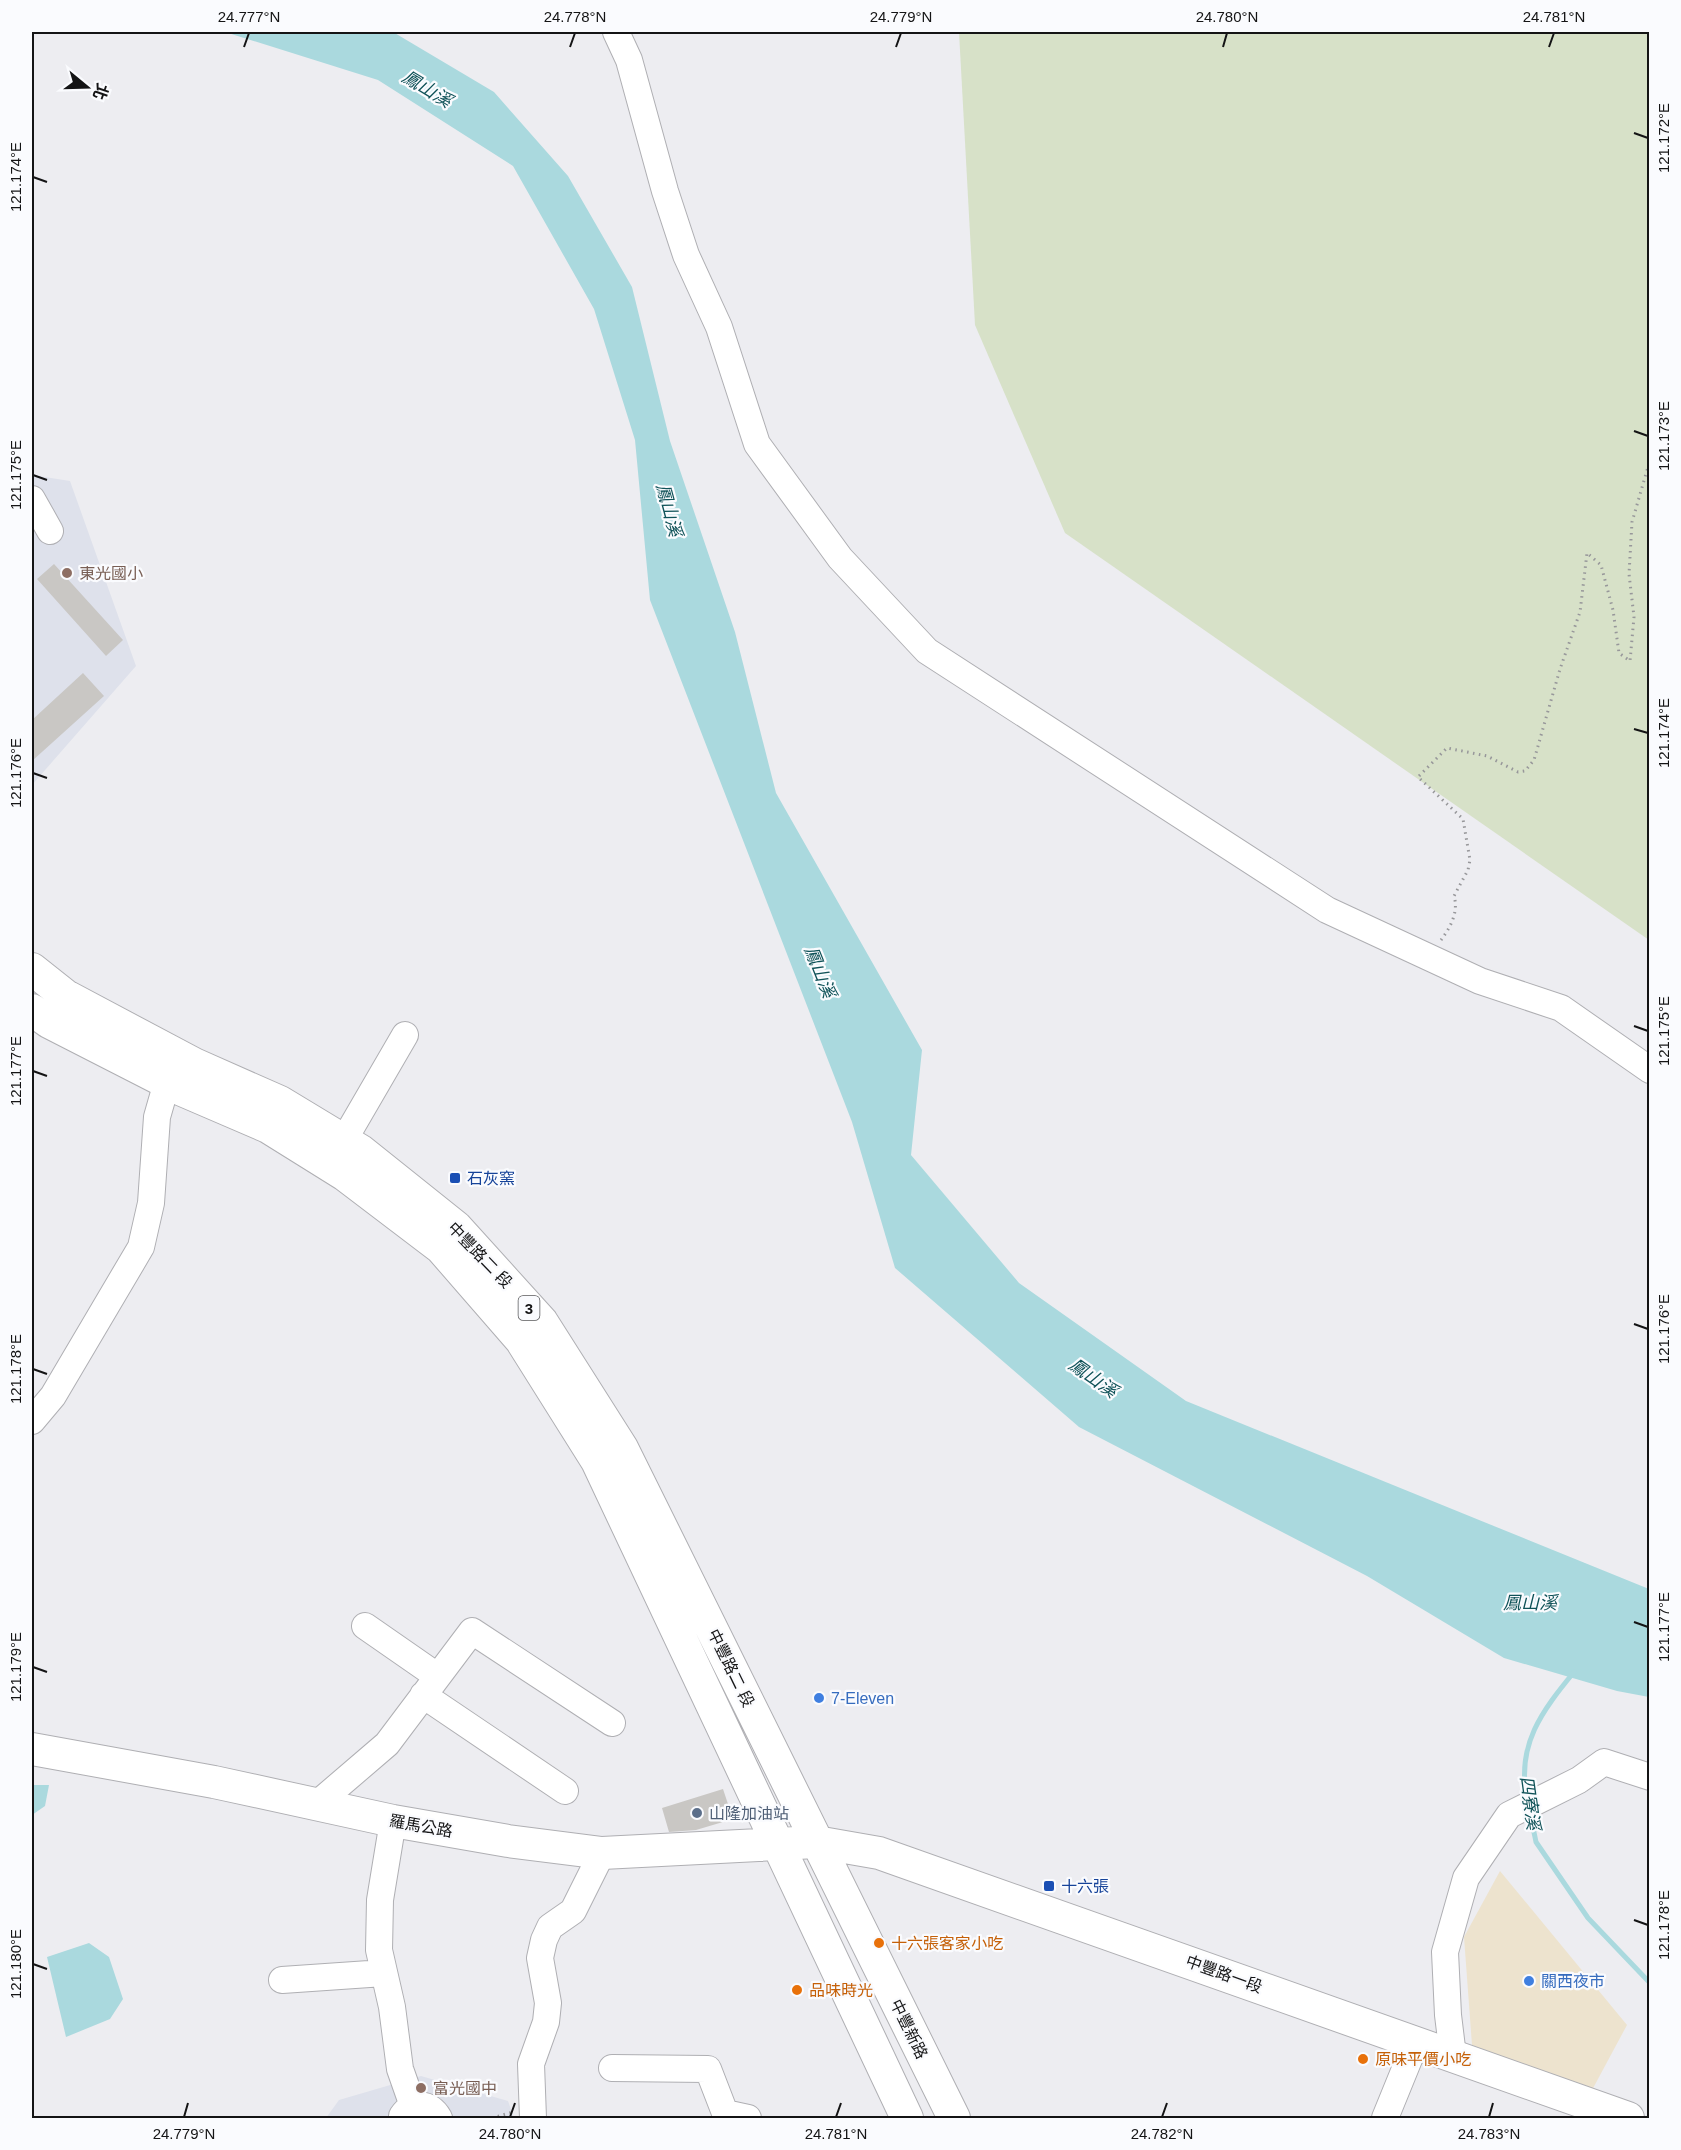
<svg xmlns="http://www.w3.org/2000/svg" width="1681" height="2150" font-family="Helvetica,'Noto Sans TC',sans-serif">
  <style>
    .commercial { fill: #ede3ce }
    .built { fill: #dee1eb }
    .green { fill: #d7e1c8 }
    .water { fill: #aad9de }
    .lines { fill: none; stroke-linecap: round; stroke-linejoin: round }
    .stream { stroke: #aad9de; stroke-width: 5 }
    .building { fill: #c9c7c4 }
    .minor-casing { stroke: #afafb3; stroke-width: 28 }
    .major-casing { stroke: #afafb3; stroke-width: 34 }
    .path { stroke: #97979a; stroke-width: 3; stroke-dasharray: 1.5 4.5; stroke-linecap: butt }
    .minor { stroke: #fff; stroke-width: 26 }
    .major { stroke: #fff; stroke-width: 32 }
    .ticks { fill: none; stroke: #141415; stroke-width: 2 }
    .education-dot { fill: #8d6e63; stroke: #fafbfe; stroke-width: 2 }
    .transit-dot { fill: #1a4fb4; stroke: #fafbfe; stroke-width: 2 }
    .shop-dot { fill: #3f7fe0; stroke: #fafbfe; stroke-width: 2 }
    .service-dot { fill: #5c6f8a; stroke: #fafbfe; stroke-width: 2 }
    .food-dot { fill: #e8710a; stroke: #fafbfe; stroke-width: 2 }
    .labels { text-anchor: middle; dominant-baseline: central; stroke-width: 4.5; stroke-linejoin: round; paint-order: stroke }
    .shield { fill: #fafbfe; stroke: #59595b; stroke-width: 1.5 }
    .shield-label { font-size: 15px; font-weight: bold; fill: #141415 }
    .education-label { font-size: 16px; fill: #785e54; stroke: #fafbfe; text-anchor: start }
    .transit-label { font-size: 16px; fill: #164399; stroke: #fafbfe; text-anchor: start }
    .street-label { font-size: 16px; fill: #141415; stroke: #fafbfe }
    .shop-label { font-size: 16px; fill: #366cbe; stroke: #fafbfe; text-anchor: start }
    .service-label { font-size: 16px; fill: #4e5e75; stroke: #fafbfe; text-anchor: start }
    .food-label { font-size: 16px; fill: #c56008; stroke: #fafbfe; text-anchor: start }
    .water-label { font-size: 18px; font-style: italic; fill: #0f5258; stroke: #fafbfe }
    .neatline { fill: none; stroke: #141415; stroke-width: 2 }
    .ticks-label { font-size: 15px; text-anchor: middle; fill: #141415 }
  </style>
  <rect width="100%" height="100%" fill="#ededf1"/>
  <!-- commercial -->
  <path class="commercial" d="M1500,1871L1627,2025L1591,2092L1472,2045L1464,1937Z"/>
  <!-- built -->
  <path class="built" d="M32,475L70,481L136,666L32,785Z
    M421,2076L508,2101L514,2118H326L339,2100Z"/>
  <!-- green -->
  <path class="green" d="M959,32H1649V940L1065,533L975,325Z"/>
  <!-- water -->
  <path class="water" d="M225,32H393L494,92L568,176L632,287L670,441L735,632L776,793L922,1050L911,1155L1019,1283L1186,1401L1649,1589V1697L1617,1691L1504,1658L1367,1576L1079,1427L895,1268L852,1122L650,600L635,440L594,309L513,166L378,80Z
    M32,1785H49L45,1806L32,1815Z
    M89,1943L109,1957L123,1999L110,2019L66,2037L47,1957Z"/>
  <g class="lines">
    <!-- stream -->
    <path class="stream" d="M1527,1798C1516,1745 1542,1711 1574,1672
      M1530,1813L1536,1842L1588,1918L1650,1983"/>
  </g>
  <!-- building -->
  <path class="building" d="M54,564L123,640L106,656L37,579Z
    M83,673L104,696L32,761V720Z
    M723,1789L733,1819L696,1830L669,1832L662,1808Z"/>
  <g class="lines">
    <!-- minor casing -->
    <g class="minor-casing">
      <path id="minor" d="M616,32L629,60L665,191L686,255L719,327L757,444L840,558L927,651L1327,910L1480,981L1561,1008L1650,1070
        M32,499L50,531
        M344,1140L405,1035
        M32,1421L53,1396L141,1247L151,1203L157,1117L167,1082
        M365,1626L437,1676
        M423,1695L565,1791
        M317,1804L387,1744L472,1631L612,1723
        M393,1821L380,1900L379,1950L392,2007L400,2069L413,2106
        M282,1980L384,1973
        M1453,2056L1448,2015L1445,1952L1466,1878L1509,1815L1579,1780L1604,1762L1650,1777
        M612,2068L708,2069L725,2113L748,2118
        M402,2116C412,2101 430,2102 439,2118
        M533,2118L531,2064L546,2022L548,2003L540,1958L544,1940L550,1927L573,1911L602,1853
        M1385,2118L1416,2042"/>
    </g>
    <!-- major casing -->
    <g class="major-casing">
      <path id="major" d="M32,969L66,996L194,1064L280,1102L361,1151L456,1227L542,1322L622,1448L954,2118
        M32,1010L49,1022L182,1090L268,1127L345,1175L441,1248L521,1340L597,1461L907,2118
        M32,1749L214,1782L393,1821L508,1841L602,1853L816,1842L879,1853L1628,2118"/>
    </g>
    <!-- path -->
    <path class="path" d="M1441,940C1450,928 1459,912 1454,896L1468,870L1470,860L1463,819L1418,777L1447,748L1487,756L1518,772L1525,771L1534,760L1560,669L1580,612L1587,553L1601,565L1613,610L1619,653L1630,661L1634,617L1629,574L1632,522L1650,460
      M492,2118L513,2112"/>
    <!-- minor -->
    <use href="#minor" class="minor"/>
    <!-- major -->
    <use href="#major" class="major"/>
  </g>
  <!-- ticks -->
  <path class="ticks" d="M244,47L249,33M570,47L575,33M896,47L901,33M1223,47L1227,33M1549,47L1554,33M1634,133L1648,138M33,177L47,182M1634,431L1648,436M33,475L47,480M1634,729L1648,733M33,773L47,778M1634,1026L1648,1031M33,1071L47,1076M1634,1324L1648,1329M33,1369L47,1374M1634,1622L1648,1627M33,1667L47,1672M1634,1920L1648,1925M33,1964L47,1969M184,2117L188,2103M510,2117L515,2103M836,2117L841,2103M1162,2117L1167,2103M1489,2117L1493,2103"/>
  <!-- markers -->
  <g class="education-dot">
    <circle cx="67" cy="573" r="6"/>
    <circle cx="421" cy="2088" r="6"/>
  </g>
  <g class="transit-dot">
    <rect x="449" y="1172" width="12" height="12" rx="3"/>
    <rect x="1043" y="1880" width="12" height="12" rx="3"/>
  </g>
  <g class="shop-dot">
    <circle cx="819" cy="1698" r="6"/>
    <circle cx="1529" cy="1981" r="6"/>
  </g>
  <circle class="service-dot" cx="697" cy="1813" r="6"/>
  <g class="food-dot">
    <circle cx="879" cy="1943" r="6"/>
    <circle cx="797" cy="1990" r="6"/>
    <circle cx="1363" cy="2059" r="6"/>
  </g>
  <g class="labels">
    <!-- shield labels -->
    <rect class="shield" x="518.5" y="1296" width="21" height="24" rx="4.5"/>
    <g class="shield-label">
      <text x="529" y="1308">3</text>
    </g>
    <!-- education labels -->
    <g class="education-label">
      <text x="79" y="573">東光國小</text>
      <text x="433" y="2088">富光國中</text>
    </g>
    <!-- transit labels -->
    <g class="transit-label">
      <text x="467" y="1178">石灰窯</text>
      <text x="1061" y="1886">十六張</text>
    </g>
    <!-- street labels -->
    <g class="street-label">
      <text transform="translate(480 1255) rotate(46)">中豐路二 段</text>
      <text transform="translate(731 1668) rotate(64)">中豐路二 段</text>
      <text transform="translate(421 1826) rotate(10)">羅馬公路</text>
      <text transform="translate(1224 1974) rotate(20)">中豐路一段</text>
      <text transform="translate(909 2029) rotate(64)">中豐新路</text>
    </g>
    <!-- shop labels -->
    <g class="shop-label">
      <text x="831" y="1698">7-Eleven</text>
      <text x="1541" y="1981">關西夜市</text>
    </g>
    <!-- service labels -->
    <g class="service-label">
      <text x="709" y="1813">山隆加油站</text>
    </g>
    <!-- food labels -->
    <g class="food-label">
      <text x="891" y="1943">十六張客家小吃</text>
      <text x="809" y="1990">品味時光</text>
      <text x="1375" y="2059">原味平價小吃</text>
    </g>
    <!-- water labels -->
    <g class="water-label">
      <text transform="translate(427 89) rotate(31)">鳳山溪</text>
      <text transform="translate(669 510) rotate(75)">鳳山溪</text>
      <text transform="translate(820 972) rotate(68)">鳳山溪</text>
      <text transform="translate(1093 1378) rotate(35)">鳳山溪</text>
      <text x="1530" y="1603">鳳山溪</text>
      <text transform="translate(1530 1803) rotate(82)">四寮溪</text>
    </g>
  </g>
  <!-- border -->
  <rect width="1681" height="2150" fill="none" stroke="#fafbfe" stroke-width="66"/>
  <!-- north arrow -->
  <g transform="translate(87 87) rotate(109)" stroke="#fafbfe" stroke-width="4.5" paint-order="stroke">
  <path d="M0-4.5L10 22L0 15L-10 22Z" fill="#141415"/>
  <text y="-9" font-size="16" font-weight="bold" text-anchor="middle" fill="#141415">北</text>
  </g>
  <rect x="33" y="33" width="1615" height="2084" class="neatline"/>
  <g class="ticks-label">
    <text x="249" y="22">24.777°N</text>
    <text x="575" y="22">24.778°N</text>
    <text x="901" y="22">24.779°N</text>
    <text x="1227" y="22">24.780°N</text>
    <text x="1554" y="22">24.781°N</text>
    <text transform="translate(1664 138) rotate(-90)" y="5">121.172°E</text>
    <text transform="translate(16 177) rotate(-90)" y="5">121.174°E</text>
    <text transform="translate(1664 436) rotate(-90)" y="5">121.173°E</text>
    <text transform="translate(16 475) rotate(-90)" y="5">121.175°E</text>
    <text transform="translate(1664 733) rotate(-90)" y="5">121.174°E</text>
    <text transform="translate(16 773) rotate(-90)" y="5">121.176°E</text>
    <text transform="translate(1664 1031) rotate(-90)" y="5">121.175°E</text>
    <text transform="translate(16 1071) rotate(-90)" y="5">121.177°E</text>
    <text transform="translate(1664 1329) rotate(-90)" y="5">121.176°E</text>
    <text transform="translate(16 1369) rotate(-90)" y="5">121.178°E</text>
    <text transform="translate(1664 1627) rotate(-90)" y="5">121.177°E</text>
    <text transform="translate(16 1667) rotate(-90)" y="5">121.179°E</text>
    <text transform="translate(1664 1925) rotate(-90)" y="5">121.178°E</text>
    <text transform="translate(16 1964) rotate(-90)" y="5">121.180°E</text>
    <text x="184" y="2139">24.779°N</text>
    <text x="510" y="2139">24.780°N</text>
    <text x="836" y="2139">24.781°N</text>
    <text x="1162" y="2139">24.782°N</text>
    <text x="1489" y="2139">24.783°N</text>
  </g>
</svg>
